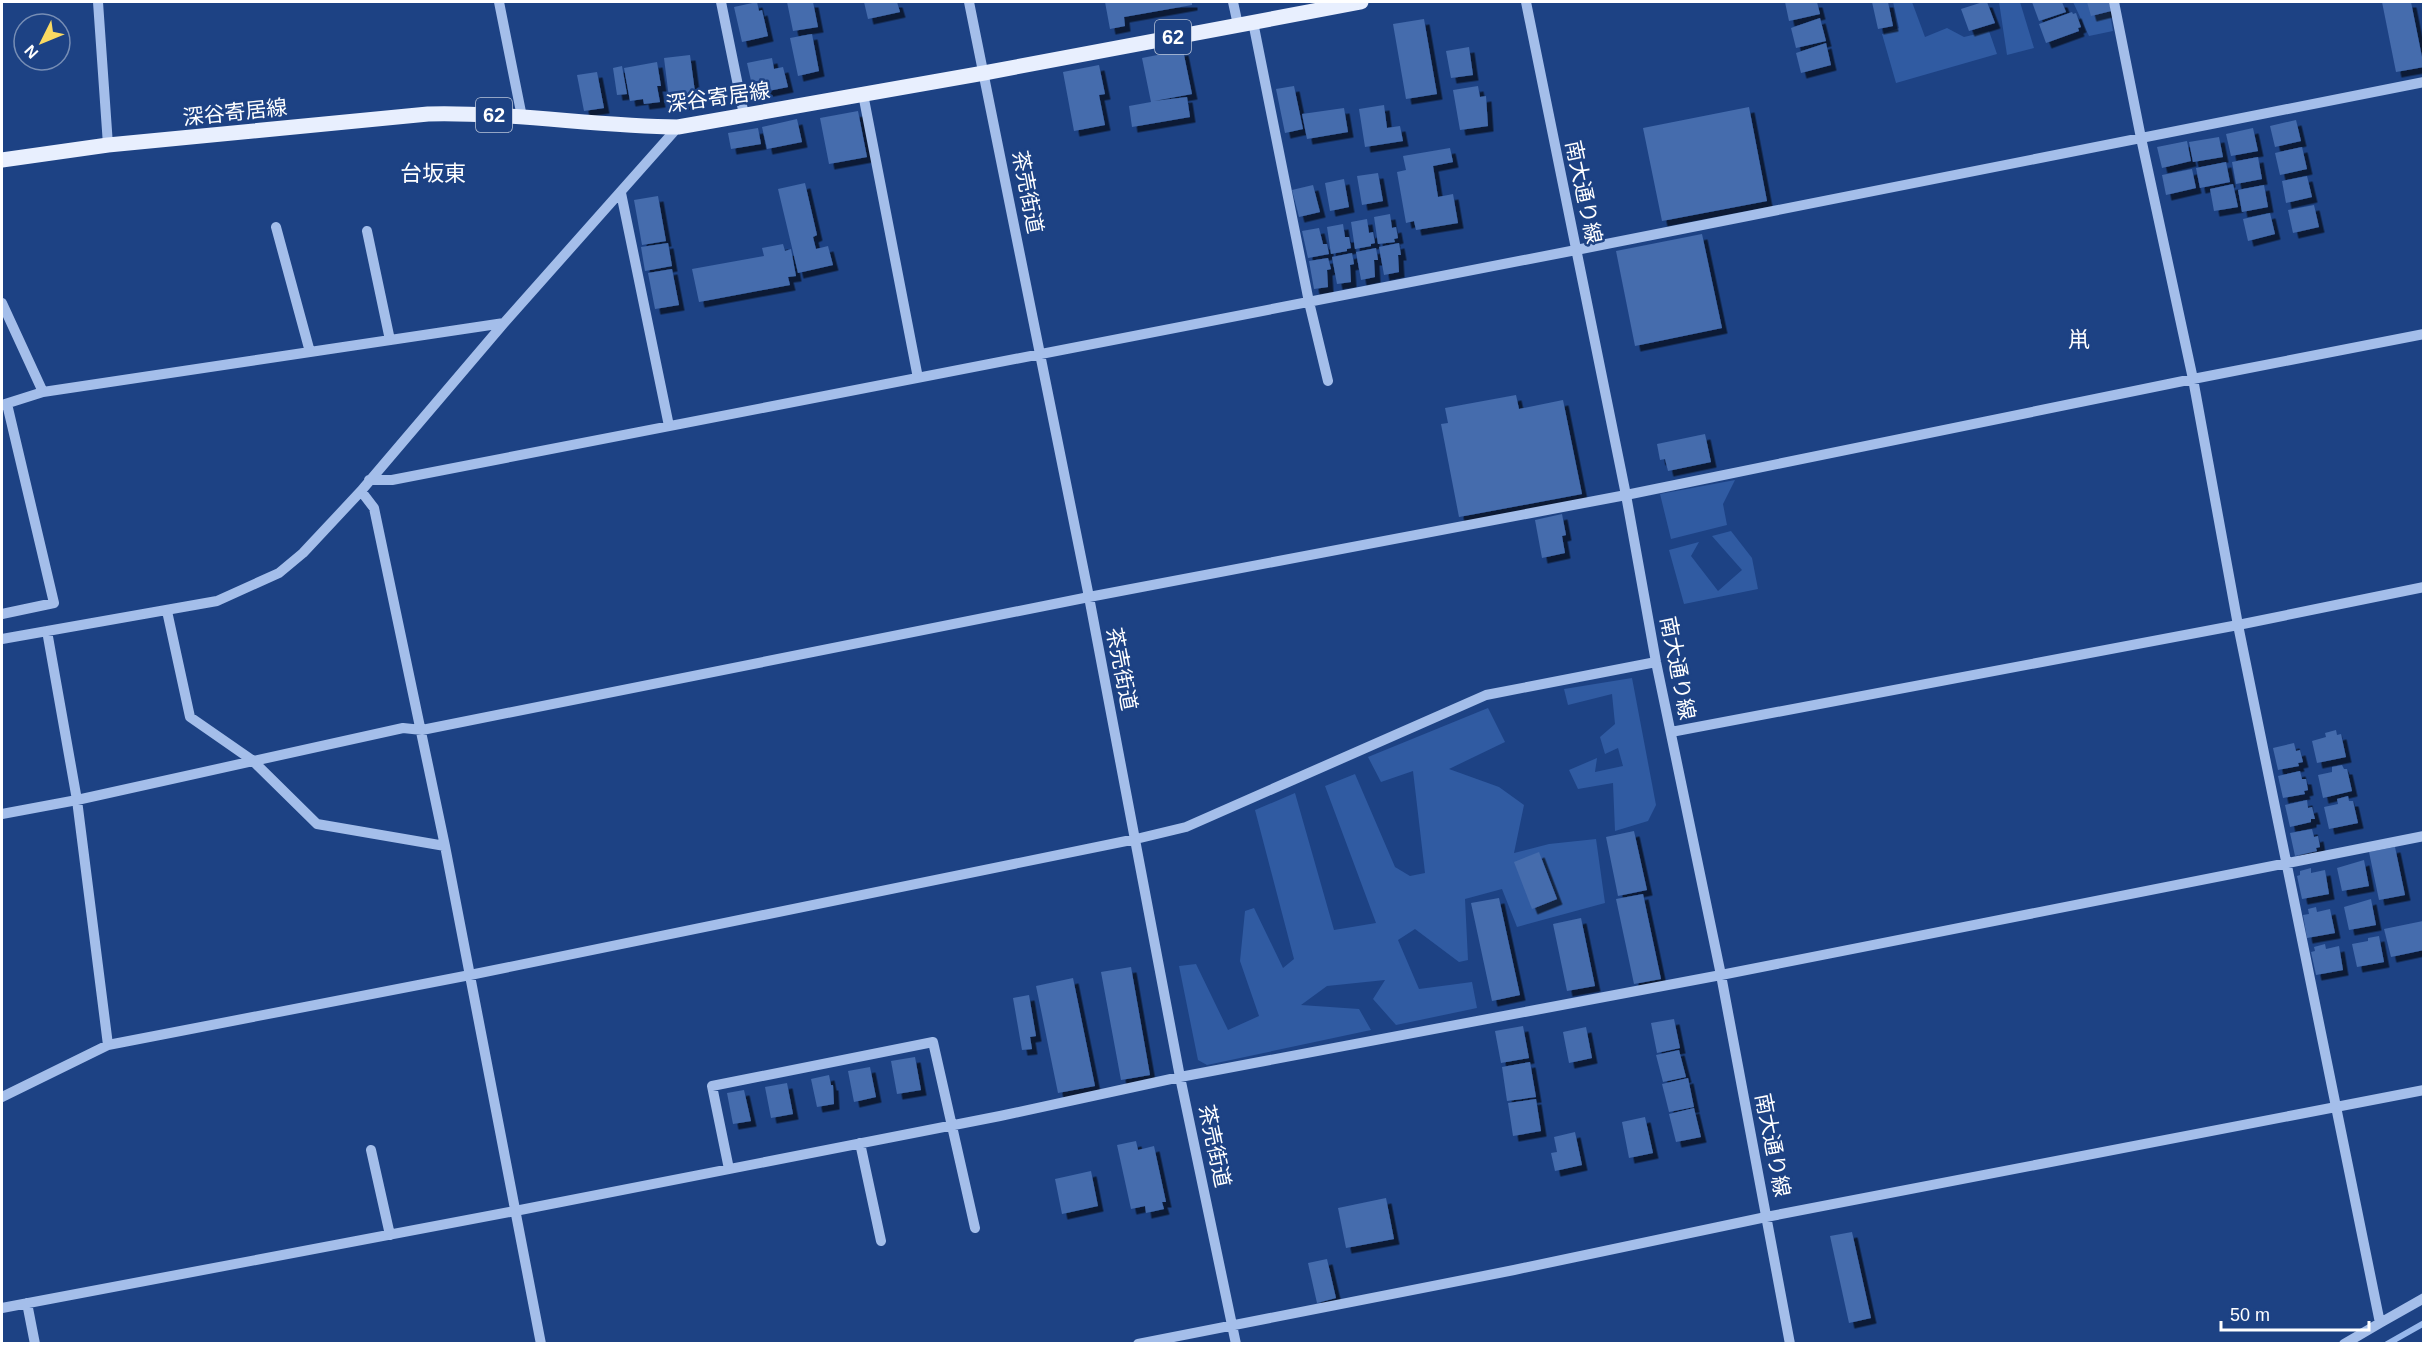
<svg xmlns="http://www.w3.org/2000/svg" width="2425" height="1345" font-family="Helvetica,'Noto Sans JP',sans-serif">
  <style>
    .green { fill: #305ba2 }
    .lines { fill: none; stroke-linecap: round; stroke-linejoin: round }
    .stream { stroke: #97b8ec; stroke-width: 6 }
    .building { fill: #456cad; filter: url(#shadow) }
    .minor { stroke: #a4beea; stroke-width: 10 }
    .major { stroke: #e8effe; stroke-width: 15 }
    .labels { text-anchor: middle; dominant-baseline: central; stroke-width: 5; stroke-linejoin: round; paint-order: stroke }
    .shield { fill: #1d4284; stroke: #bbc6da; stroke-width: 1.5 }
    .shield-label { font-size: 20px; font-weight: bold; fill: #fff }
    .street-label { font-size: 21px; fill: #fff; stroke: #1d4284 }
    .neighbourhood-label { font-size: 22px; fill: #fff; stroke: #1d4284 }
  </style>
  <defs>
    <filter id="shadow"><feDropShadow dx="5.5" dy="5.5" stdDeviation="0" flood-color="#0009"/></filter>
  </defs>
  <rect width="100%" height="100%" fill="#1d4284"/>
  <!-- green -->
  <path class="green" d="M1893,2H1912L1925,37L1947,28L1964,37L1989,31L1997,54L1896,83L1882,34L1899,28Z
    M1999,2H2020L2034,48L2007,55Z
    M2073,2H2108L2113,31L2089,36Z
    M1735,480L1723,504L1727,525L1671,539L1660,494Z
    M1731,531L1752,558L1758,589L1684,604L1669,550L1699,542L1691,556L1718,591L1742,570L1712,536Z
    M1632,678L1656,805L1648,821L1615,831L1613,783L1578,789L1569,770L1597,758L1595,772L1623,766L1618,748L1605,754L1600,737L1615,724L1612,694L1568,705L1564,689Z
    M1488,708L1505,742L1449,769L1499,787L1524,805L1514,853L1549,844L1596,839L1605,903L1517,927L1502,889L1465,899L1468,960L1459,962L1415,929L1398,940L1419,989L1472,982L1477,1008L1396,1025L1373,999L1385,980L1327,986L1301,1005L1359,1009L1371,1030L1207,1065L1198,1060L1179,966L1196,964L1228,1030L1259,1016L1240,961L1245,911L1254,908L1283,968L1294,959L1255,810L1295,793L1334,930L1376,923L1325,786L1355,774L1395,867L1410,876L1425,873L1413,771L1381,782L1368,757Z"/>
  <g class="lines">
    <!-- stream -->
    <path class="stream" d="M2387,1344L2424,1323"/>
  </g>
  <!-- building -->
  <path class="building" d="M757,2L759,11L762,10L768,36L742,42L734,7Z
    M787,2H813L818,27L793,31Z
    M864,2H897L900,12L868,19Z
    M1105,2H1192V5L1124,17L1125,26L1110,29Z
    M1785,2H1817L1820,14L1789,21Z
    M1872,2H1888L1893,26L1878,29Z
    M1983,2H1987L1995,23L1969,31L1961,9Z
    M2032,2H2062L2066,12L2039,21Z
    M2087,2H2109L2111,11L2091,16Z
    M2382,2H2411L2424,67L2396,72Z
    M2072,12L2073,14L2076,13L2081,27L2078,28L2079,31L2046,43L2039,24Z
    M1820,18L1826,41L1796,48L1791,28Z
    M1424,19L1437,94L1406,99L1393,24Z
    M812,34L819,71L798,76L790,38Z
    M1826,43L1831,65L1801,73L1796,53Z
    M1469,47L1473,75L1451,78L1446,51Z
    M1183,50L1192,94L1154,101L1187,97L1190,117L1132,127L1129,106L1151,102L1142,58Z
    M690,55L695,92H692L693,103L670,106L664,58Z
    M772,58L774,69L783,67L788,87L754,94L747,63Z
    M657,62L661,86H657L660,102L644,104L643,99L630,101L624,68Z
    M1099,65L1105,94L1099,95L1105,125L1074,131L1063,72Z
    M622,66L627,94L617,95L613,68Z
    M597,72L604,108L584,111L577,75Z
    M1294,86L1303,129L1285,133L1276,89Z
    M1478,86L1480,97L1486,96L1488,126L1460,130L1453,90Z
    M1384,105L1387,128L1400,126L1403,141L1365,147L1359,109Z
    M1749,107L1767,201L1662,221L1643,128Z
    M1344,108L1348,132L1307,139L1302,114Z
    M858,111L867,157L829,164L820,118Z
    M797,119L802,142L767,149L762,127Z
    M2296,120L2301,141L2275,147L2270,126Z
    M758,128L761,144L731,149L728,133Z
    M2253,128L2258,151L2231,156L2226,134Z
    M2219,137L2223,157L2193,162L2189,142Z
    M2187,141L2191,161L2162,168L2157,147Z
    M2302,147L2307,169L2280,175L2275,153Z
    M1450,148L1453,162L1433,166L1438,197L1453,194L1458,223L1416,230L1414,221L1406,223L1397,172L1406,170L1403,156Z
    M2258,157L2262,179L2236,184L2232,162Z
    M2226,162L2230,182L2200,188L2196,168Z
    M2192,169L2196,188L2166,195L2162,175Z
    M1378,173L1383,201L1362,205L1357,176Z
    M2307,176L2312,197L2286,203L2282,181Z
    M1344,179L1349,207L1330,211L1325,183Z
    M805,183L817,235L813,237L816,249L828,246L833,265L798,273L778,189Z
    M2233,184L2238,207L2214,211L2210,189Z
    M1313,185L1320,212L1299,217L1292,190Z
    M2264,185L2268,207L2242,212L2238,190Z
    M658,196L666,241L642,245L634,200Z
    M2314,205L2319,227L2293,233L2288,210Z
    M2270,213L2275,234L2248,241L2243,219Z
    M1390,214L1392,228L1396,227L1398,238L1394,239L1395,242L1378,244L1374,217Z
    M1367,219L1369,233L1373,232L1375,243L1371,244V246L1355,249L1351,222Z
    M1343,224L1345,237H1349L1351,248L1347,249V251L1331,254L1327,227Z
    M1319,228L1323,244H1327L1329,254L1308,258L1302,231Z
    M1702,234L1722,328L1635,346L1616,251Z
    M668,243L672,266L645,271L641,247Z
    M1399,243L1401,255H1398L1399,272L1384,275L1379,247Z
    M783,244L785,251L791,249L796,276L788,277L790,285L699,302L692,269L764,256L762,248Z
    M1376,248L1378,260H1374L1375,277L1361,280L1356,252Z
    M1352,253L1354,264L1350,265L1351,282L1337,284L1332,257Z
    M1328,258L1331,269L1327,270L1328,287L1314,289L1309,261Z
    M672,269L679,305L655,309L648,273Z
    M1516,395L1519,409L1563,400L1582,494L1459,517L1441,424L1448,423L1445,408Z
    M1705,434L1711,462L1668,471L1665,459L1660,460L1657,444Z
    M1562,514L1566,535L1562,536L1565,553L1542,558L1535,520Z
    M2336,730L2337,735L2341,734L2346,757L2317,763L2312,741L2326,737L2325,733Z
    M2294,743L2296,751L2300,750L2303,762L2298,763L2299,766L2278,770L2273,748Z
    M2342,765L2344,769H2347L2352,791L2323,798L2318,775L2332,772V767Z
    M2300,771L2302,779H2306L2308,790L2304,791L2305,794L2283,798L2278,776Z
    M2348,796L2349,801H2353L2358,823L2329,829L2324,807L2338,804L2337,799Z
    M2307,800L2308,808L2312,807L2315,819H2311V822L2290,827L2285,805Z
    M2312,829L2314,837L2318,836L2320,847L2316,848L2317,851L2295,856L2290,833Z
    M1634,831L1647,890L1618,896L1606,837Z
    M2395,847L2405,895L2379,900L2369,852Z
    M1539,852L1557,899L1532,909L1514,862Z
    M2364,860L2369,886L2342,891L2337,868Z
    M2311,868V873L2325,870L2329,894L2302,899L2297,876L2300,875V871Z
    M1643,894L1661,979L1634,984L1616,899Z
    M1499,898L1520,995L1492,1001L1471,903Z
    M2371,899L2376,925L2349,930L2344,907Z
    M2316,907L2317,912L2330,909L2335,933L2307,938L2303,915L2309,914L2308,909Z
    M1581,918L1595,986L1567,991L1553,924Z
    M2423,921L2424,950L2391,957L2384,929Z
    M2379,936L2384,962L2357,967L2352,944L2368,941V938Z
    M2325,944L2326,949L2339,946L2343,970L2316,975L2311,952L2315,951L2314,947Z
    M1131,967L1150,1075L1121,1080L1101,972Z
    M1073,978L1095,1086L1058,1093L1036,986Z
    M1029,995L1036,1036L1030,1037L1032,1049L1022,1050L1013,998Z
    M1674,1019L1680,1048L1657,1053L1651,1023Z
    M1523,1026L1529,1058L1501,1063L1495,1031Z
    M1586,1027L1592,1058L1569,1063L1563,1032Z
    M1679,1050L1686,1077L1663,1082L1656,1055Z
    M915,1057L921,1090L897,1094L891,1061Z
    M1530,1062L1536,1097L1507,1101L1502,1067Z
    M870,1067L876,1097L854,1102L848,1071Z
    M829,1075L831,1085H833L834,1104L817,1107L811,1079Z
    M1688,1078L1694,1107L1669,1112L1662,1084Z
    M787,1083L793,1114L771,1118L765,1087Z
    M744,1090L751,1121L733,1124L727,1093Z
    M1536,1099L1541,1131L1513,1136L1508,1103Z
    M1694,1108L1701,1137L1676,1142L1669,1114Z
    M1645,1117L1653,1153L1629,1158L1622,1122Z
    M1575,1132L1582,1165L1555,1171L1551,1153L1557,1152L1554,1137Z
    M1136,1141L1138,1150L1154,1146L1166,1202H1162L1164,1209L1146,1213L1145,1206L1131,1209L1117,1145Z
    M1091,1171L1098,1206L1062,1214L1055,1179Z
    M1386,1198L1394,1239L1346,1248L1338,1208Z
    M1852,1232L1871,1318L1849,1323L1830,1236Z
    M1327,1259L1336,1298L1317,1303L1308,1263Z"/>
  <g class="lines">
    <!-- minor -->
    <path class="minor" d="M98,2L108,145
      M499,2L522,117
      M721,2L744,115
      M969,2L1089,597L1180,1077L1236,1344
      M1233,2L1238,25
      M1526,2L1626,495L1656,662L1721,975L1790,1344
      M2114,2L2141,138L2193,379L2238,625L2380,1323L2344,1344
      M1253,22L1309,302L1328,381
      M863,94L918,378
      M621,193L669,426
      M276,227L310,352
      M367,231L390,340
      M2,303L43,392
      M2,405L43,392L504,323
      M369,480H392L1576,250L2424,82
      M361,491L374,508L445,846L541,1344
      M167,611L190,717L252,760L317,824L445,846
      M2,614L54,603L7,404
      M47,631L77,800L108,1045
      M2,639L217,601L279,573L303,553L361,491L504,323L678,127
      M1671,732L2238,625L2424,587
      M2,814L77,800L403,728L422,730L1089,597L1626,495L2193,379L2424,334
      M2,1097L108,1045L470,975L1136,839L1186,827L1486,695L1656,662
      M860,1143L881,1241
      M371,1150L390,1235
      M729,1169L712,1086L933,1042L975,1228
      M27,1303L35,1344
      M2,1308L515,1211L1000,1116L1180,1077L1721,975L2424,836
      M2380,1323L2424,1298
      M1138,1344L1514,1270L1766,1217L2424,1090"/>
    <!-- major -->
    <path class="major" d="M2,160L108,145L428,114C511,112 595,126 678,127L984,73L1361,2"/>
  </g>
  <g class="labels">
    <!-- shield labels -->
    <g class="shield">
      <rect x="1155" y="20" width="36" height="34" rx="4.5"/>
      <rect x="476" y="98" width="36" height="34" rx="4.5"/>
    </g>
    <g class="shield-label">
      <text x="1173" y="37">62</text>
      <text x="494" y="115">62</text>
    </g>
    <!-- street labels -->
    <g class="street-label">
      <text transform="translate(718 97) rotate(-8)">深谷寄居線</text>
      <text transform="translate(235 112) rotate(-6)">深谷寄居線</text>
      <text transform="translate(1028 192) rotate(79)">茶売街道</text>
      <text transform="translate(1584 192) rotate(78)">南大通り線</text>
      <text transform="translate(1678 668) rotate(79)">南大通り線</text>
      <text transform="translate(1122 669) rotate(79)">茶売街道</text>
      <text transform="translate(1773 1145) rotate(79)">南大通り線</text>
      <text transform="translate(1215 1146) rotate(78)">茶売街道</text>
    </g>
    <!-- neighbourhood labels -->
    <g class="neighbourhood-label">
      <text x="433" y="173">台坂東</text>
      <text x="2079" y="339">鼡</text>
    </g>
  </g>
  <!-- border -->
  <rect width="2425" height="1345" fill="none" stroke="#ffffff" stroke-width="6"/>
  <!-- north arrow -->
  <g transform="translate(42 42) rotate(227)"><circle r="28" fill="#1d4284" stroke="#778eb5" stroke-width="1.5"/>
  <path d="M0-4.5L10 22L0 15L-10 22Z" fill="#fada62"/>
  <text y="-9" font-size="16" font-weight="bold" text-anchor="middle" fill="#ffffff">N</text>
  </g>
  <!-- scale -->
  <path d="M2221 1321v9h148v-9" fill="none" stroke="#ffffff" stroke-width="3"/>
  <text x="2230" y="1321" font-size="18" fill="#ffffff" stroke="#1d4284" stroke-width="4.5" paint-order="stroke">50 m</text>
</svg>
